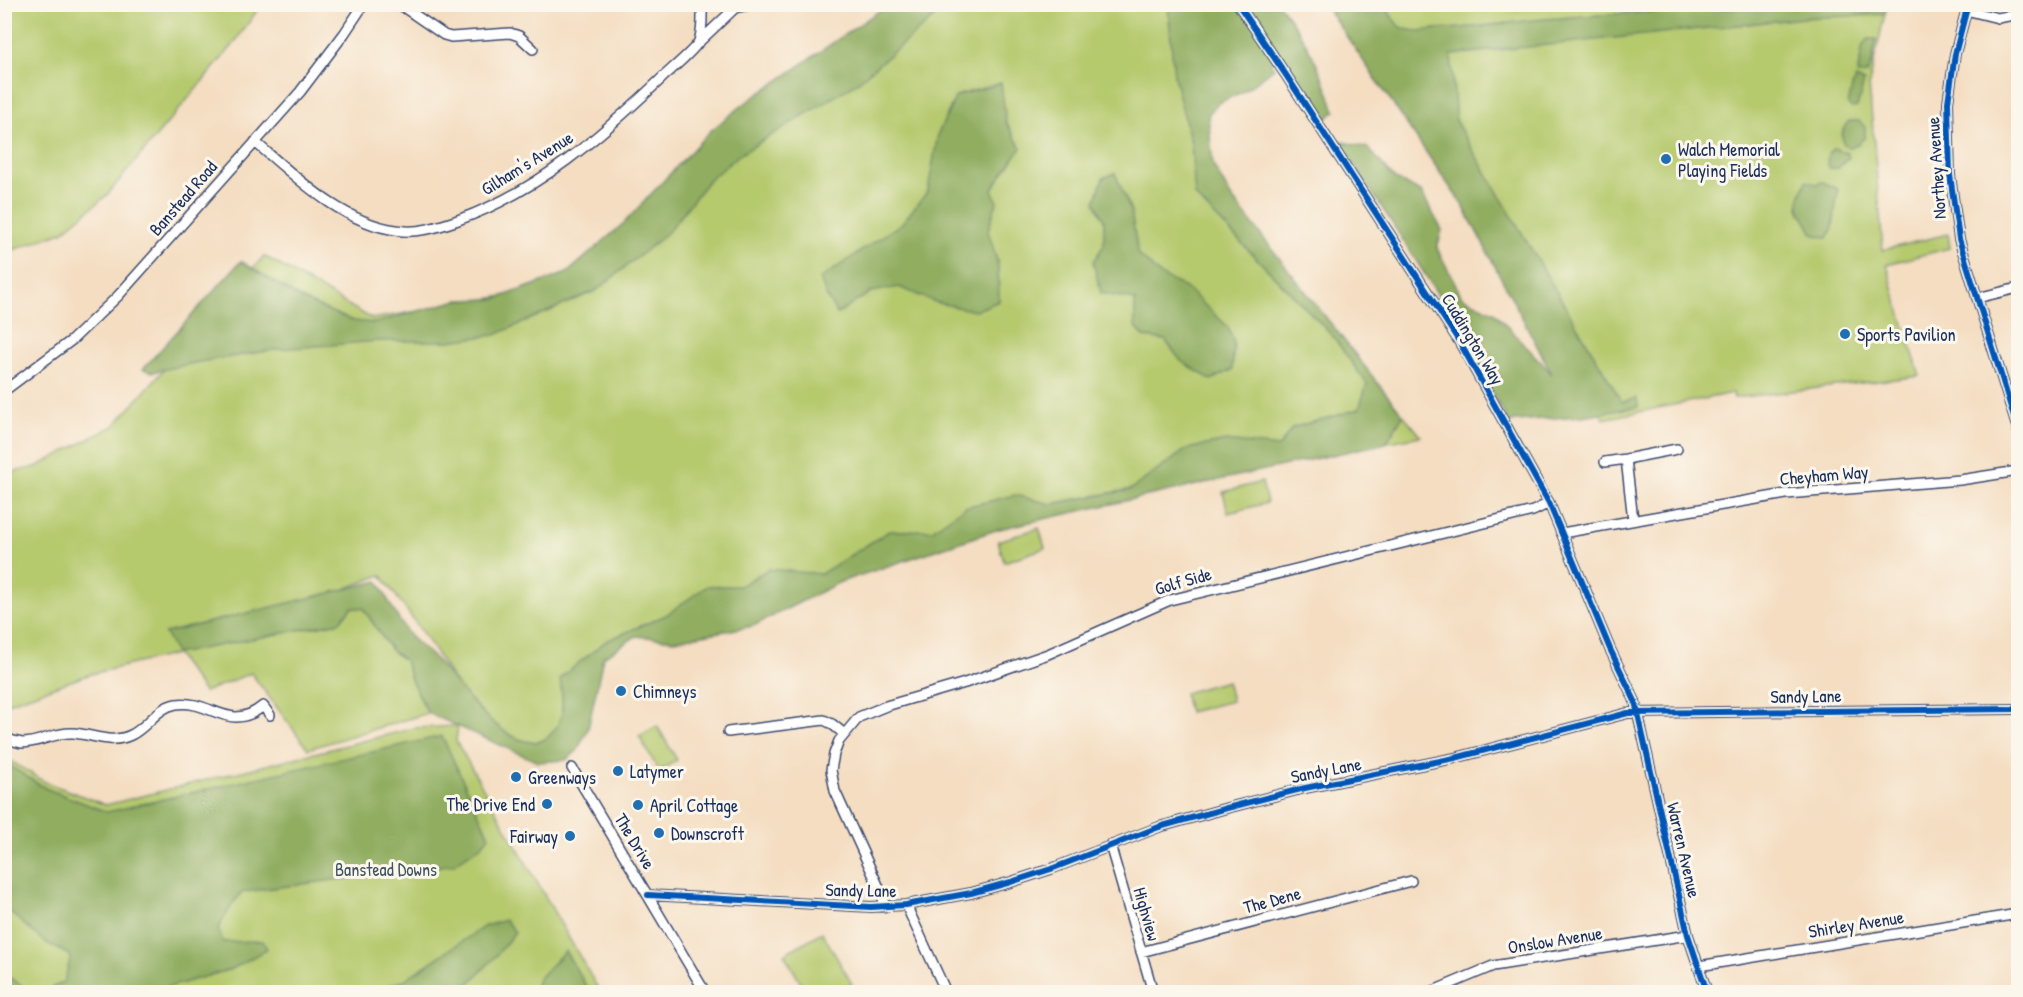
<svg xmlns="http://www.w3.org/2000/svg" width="2023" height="997" font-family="'Patrick Hand',sans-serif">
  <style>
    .green { fill: #b5c96d; stroke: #687c66; stroke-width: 1.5 }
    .forest { fill: #90ad60; stroke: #566e5f; stroke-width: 1.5 }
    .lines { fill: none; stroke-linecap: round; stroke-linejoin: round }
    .minor-casing { stroke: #3c496d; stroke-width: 12 }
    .minor { stroke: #fff; stroke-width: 9 }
    .cycleway-casing { stroke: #fbf7ec; stroke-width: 10 }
    .cycleway { stroke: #0057b8; stroke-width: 6 }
    .poi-dot { fill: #1f6fb2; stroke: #fbf7ec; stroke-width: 2 }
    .labels { text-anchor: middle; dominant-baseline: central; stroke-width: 6; stroke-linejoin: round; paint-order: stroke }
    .poi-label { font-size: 18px; fill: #1b2f5e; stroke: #fbf7ec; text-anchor: start }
    .street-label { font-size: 18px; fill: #1b2f5e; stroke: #fbf7ec }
    .park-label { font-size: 18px; fill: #425662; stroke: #fbf7ec }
  </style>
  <rect width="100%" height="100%" fill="#fbf7ec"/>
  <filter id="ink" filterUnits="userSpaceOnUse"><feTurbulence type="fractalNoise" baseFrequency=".0167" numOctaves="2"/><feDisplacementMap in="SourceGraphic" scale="12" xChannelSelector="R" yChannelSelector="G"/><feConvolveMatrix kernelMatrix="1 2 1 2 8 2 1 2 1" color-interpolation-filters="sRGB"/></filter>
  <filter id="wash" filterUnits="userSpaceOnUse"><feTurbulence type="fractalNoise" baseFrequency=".008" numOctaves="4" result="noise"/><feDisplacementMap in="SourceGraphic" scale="24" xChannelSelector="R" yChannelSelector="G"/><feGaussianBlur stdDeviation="1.35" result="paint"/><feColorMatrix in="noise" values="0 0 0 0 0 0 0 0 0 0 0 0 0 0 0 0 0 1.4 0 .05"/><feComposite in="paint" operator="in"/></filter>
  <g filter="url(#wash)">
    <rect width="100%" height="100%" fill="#f4ddc1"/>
    <!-- green -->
    <path class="green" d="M897,4L1199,5L1204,175L1421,436L1023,509L770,610L639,628L561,678C562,697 568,731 544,740C518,751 477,712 462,692C448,674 437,653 424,635C410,614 395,595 381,575L181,652L339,622L351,607L363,608L391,650L405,661L412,682L428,713L308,749L251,673L204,692L176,654L91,674L5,704L4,474L36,467L114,426L264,256L372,319L549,288L609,254Z
      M8,5V4L261,5L233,45L107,195L62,232L5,253L4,6Z
      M1360,5H1887L1869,84L1883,250L1948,234L1950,248L1887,264L1894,292L1920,376L1734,398L1733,393L1604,419L1508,246Z
      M1262,482L1267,503L1228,513L1223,492Z
      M1039,528L1045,548L1004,562L998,541Z
      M1227,681L1232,701L1189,712L1184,693Z
      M458,726L456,741L600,992H5L4,757L45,782L106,805L415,728Z
      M657,726L677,760L659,771L639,736Z
      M822,932L852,984L837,992H806L784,954Z"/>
    <!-- forest -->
    <path class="forest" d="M889,4L949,5L855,84L739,155L708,181L667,233L597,290L495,335L449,341H378L280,349L199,362L153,372L143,369L241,261L303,300L353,321L375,323L458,300L495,299L567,273L624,223L709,132L744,104Z
      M1168,5H1279C1304,35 1323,73 1335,111L1324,121L1279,56L1270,63L1274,68L1244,91L1218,103L1208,115L1213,165L1231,197L1403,415L1386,443L999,529L840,582L753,626L675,640L636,636L603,657L588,729L577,751L566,760L538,762L428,713L412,682L405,661L391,650L363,608H351L340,622L176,654L165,633L378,581C388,599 398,622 411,637C419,646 430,653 438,662C456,683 519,769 551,734C567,717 562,700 560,678L606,641L666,615L707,586H740L768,569L821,574L889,531L932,530L965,507L1015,495L1051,504L1130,490L1187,449L1226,441L1279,447L1292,428L1359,409L1367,384L1332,335L1195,196L1191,143L1174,76Z
      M1325,5H1385C1391,15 1395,27 1409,30C1417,32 1428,30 1436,29C1473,29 1509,22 1545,19C1659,10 1773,5 1887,5L1885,14C1857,17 1831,16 1804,18L1451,55L1456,122L1622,402L1637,398L1638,407L1582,416L1515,421L1509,423L1435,290L1339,141L1368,148L1395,179L1421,192L1442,230L1437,248L1462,297L1494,312L1552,374L1463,206Z
      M1868,39H1876L1872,63L1867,74L1857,75L1863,45Z
      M1856,79L1864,82L1857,107L1852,108L1848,105L1853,83Z
      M1001,83L1006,122L1021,148L992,189L997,202L988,231L998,264L999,301L975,311L935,302L899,287L871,292L837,314L827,297L820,279L902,223L928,191L938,134L956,96Z
      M1849,121H1859L1865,127V137L1858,144L1850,148L1844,144C1841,136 1842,128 1849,121Z
      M1834,148L1847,153L1849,157L1838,168H1829C1826,161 1827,152 1834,148Z
      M1115,173L1131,211L1138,254L1160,275L1186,288L1228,327L1234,342L1232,370L1211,380L1181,361L1165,340L1144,337L1135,326V300L1101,293L1093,262L1104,245V221L1095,202L1103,178Z
      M1806,181L1816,184L1823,182L1838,189L1833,227L1828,238L1813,234C1800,205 1792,215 1806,181Z
      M442,736L489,836L482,845L454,864L243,892L233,903L218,929L223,942L263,941L267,949L232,969L151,992H43L64,982L71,956L43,941L5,908V763L45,788L107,812Z
      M505,920L515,932L495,957L470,983L456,992H372L404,980L485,926Z
      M565,951L590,992H534L538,979Z
      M4,975H5L33,992H5Z"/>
  </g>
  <g filter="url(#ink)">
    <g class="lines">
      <!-- minor casing -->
      <g class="minor-casing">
        <path id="minor" d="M399,4L444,35L451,37L510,33L519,36L533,49
          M1238,4L1286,75L1459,341L1549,503L1610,649L1635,701L1688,935L1707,992
          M1968,4L1955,54L1948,102L1950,175L1959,239L2018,430
          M1966,10L1998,18L2018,14
          M699,42L735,8L753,4
          M255,142C295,176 342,223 396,230C417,234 438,227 458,220C537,192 601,136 661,79C669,71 696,49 699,41C703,30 702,16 702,4
          M1977,298L2018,288
          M4,391L72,340L118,296L300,92L344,34L364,4
          M1605,462L1626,459
          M1633,520L1626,459L1677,449
          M1562,533L1786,494L1960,480L2018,471
          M728,732L824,720L832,724L843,733
          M4,738C10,740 17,742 22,743C40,743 55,732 72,733C93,734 110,745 131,735C148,727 157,707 176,704C211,699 229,734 263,706L270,715
          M572,768L705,992
          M1110,845L1153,992
          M648,895L871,907L906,905L971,893L1011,882L1051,869L1159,827L1227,808L1305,788L1455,758L1628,713L2018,709
          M906,905L946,992
          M885,907L882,894L835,791L831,770L834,754L839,741L859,717L886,706L965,683L1048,654L1170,600L1533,511L1549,503
          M1141,952L1411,881
          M1699,966L2018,914
          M1431,992L1493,966L1688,935"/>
      </g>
      <!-- minor -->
      <use href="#minor" class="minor"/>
      <!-- cycleway casing -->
      <g class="cycleway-casing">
        <path id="cycleway" d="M1238,4L1286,75L1459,341L1549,503L1610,649L1635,701L1688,935L1707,992
          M1968,4L1955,54L1948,102L1950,175L1959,239L2018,430
          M648,895L871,907L906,905L971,893L1011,882L1051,869L1159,827L1227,808L1305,788L1455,758L1628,713L2018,709"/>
      </g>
      <!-- cycleway -->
      <use href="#cycleway" class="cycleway"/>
    </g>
  </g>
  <!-- markers -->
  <g class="poi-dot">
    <circle cx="1666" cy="159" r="6"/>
    <circle cx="1845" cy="334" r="6"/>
    <circle cx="621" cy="691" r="6"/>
    <circle cx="618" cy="771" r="6"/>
    <circle cx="516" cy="777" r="6"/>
    <circle cx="547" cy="804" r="6"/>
    <circle cx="638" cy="805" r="6"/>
    <circle cx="659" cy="833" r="6"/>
    <circle cx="570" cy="836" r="6"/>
  </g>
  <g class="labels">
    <!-- poi labels -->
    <g class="poi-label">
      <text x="1678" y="149">Walch Memorial<tspan x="1678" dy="21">Playing Fields</tspan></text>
      <text x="1857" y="334">Sports Pavilion</text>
      <text x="633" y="691">Chimneys</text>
      <text x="630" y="771">Latymer</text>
      <text x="528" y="777">Greenways</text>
      <text x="535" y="804" text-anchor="end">The Drive End</text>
      <text x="650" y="805">April Cottage</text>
      <text x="671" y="833">Downscroft</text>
      <text x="558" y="836" text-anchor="end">Fairway</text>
    </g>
    <!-- street labels -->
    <g class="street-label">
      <text transform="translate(527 163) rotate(-32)">Gilham's Avenue</text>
      <text transform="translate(1936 168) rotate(-94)">Northey Avenue</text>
      <text transform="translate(183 198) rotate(-49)">Banstead Road</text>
      <text transform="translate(1473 339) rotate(59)">Cuddington Way</text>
      <text transform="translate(1824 475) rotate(-5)">Cheyham Way</text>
      <text transform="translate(1183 581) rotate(-16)">Golf Side</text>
      <text transform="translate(1806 696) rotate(-1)">Sandy Lane</text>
      <text transform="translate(1326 770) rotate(-11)">Sandy Lane</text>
      <text transform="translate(635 841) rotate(59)">The Drive</text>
      <text transform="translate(1684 850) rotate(77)">Warren Avenue</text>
      <text transform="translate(861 890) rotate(1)">Sandy Lane</text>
      <text transform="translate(1272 900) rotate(-15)">The Dene</text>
      <text transform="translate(1147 914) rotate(74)">Highview</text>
      <text transform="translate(1856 924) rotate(-9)">Shirley Avenue</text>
      <text transform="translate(1555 940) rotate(-9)">Onslow Avenue</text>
    </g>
    <!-- park labels -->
    <g class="park-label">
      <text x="386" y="869">Banstead Downs</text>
    </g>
  </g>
  <!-- margin -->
  <rect width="2023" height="997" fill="none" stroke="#fbf7ec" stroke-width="24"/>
</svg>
